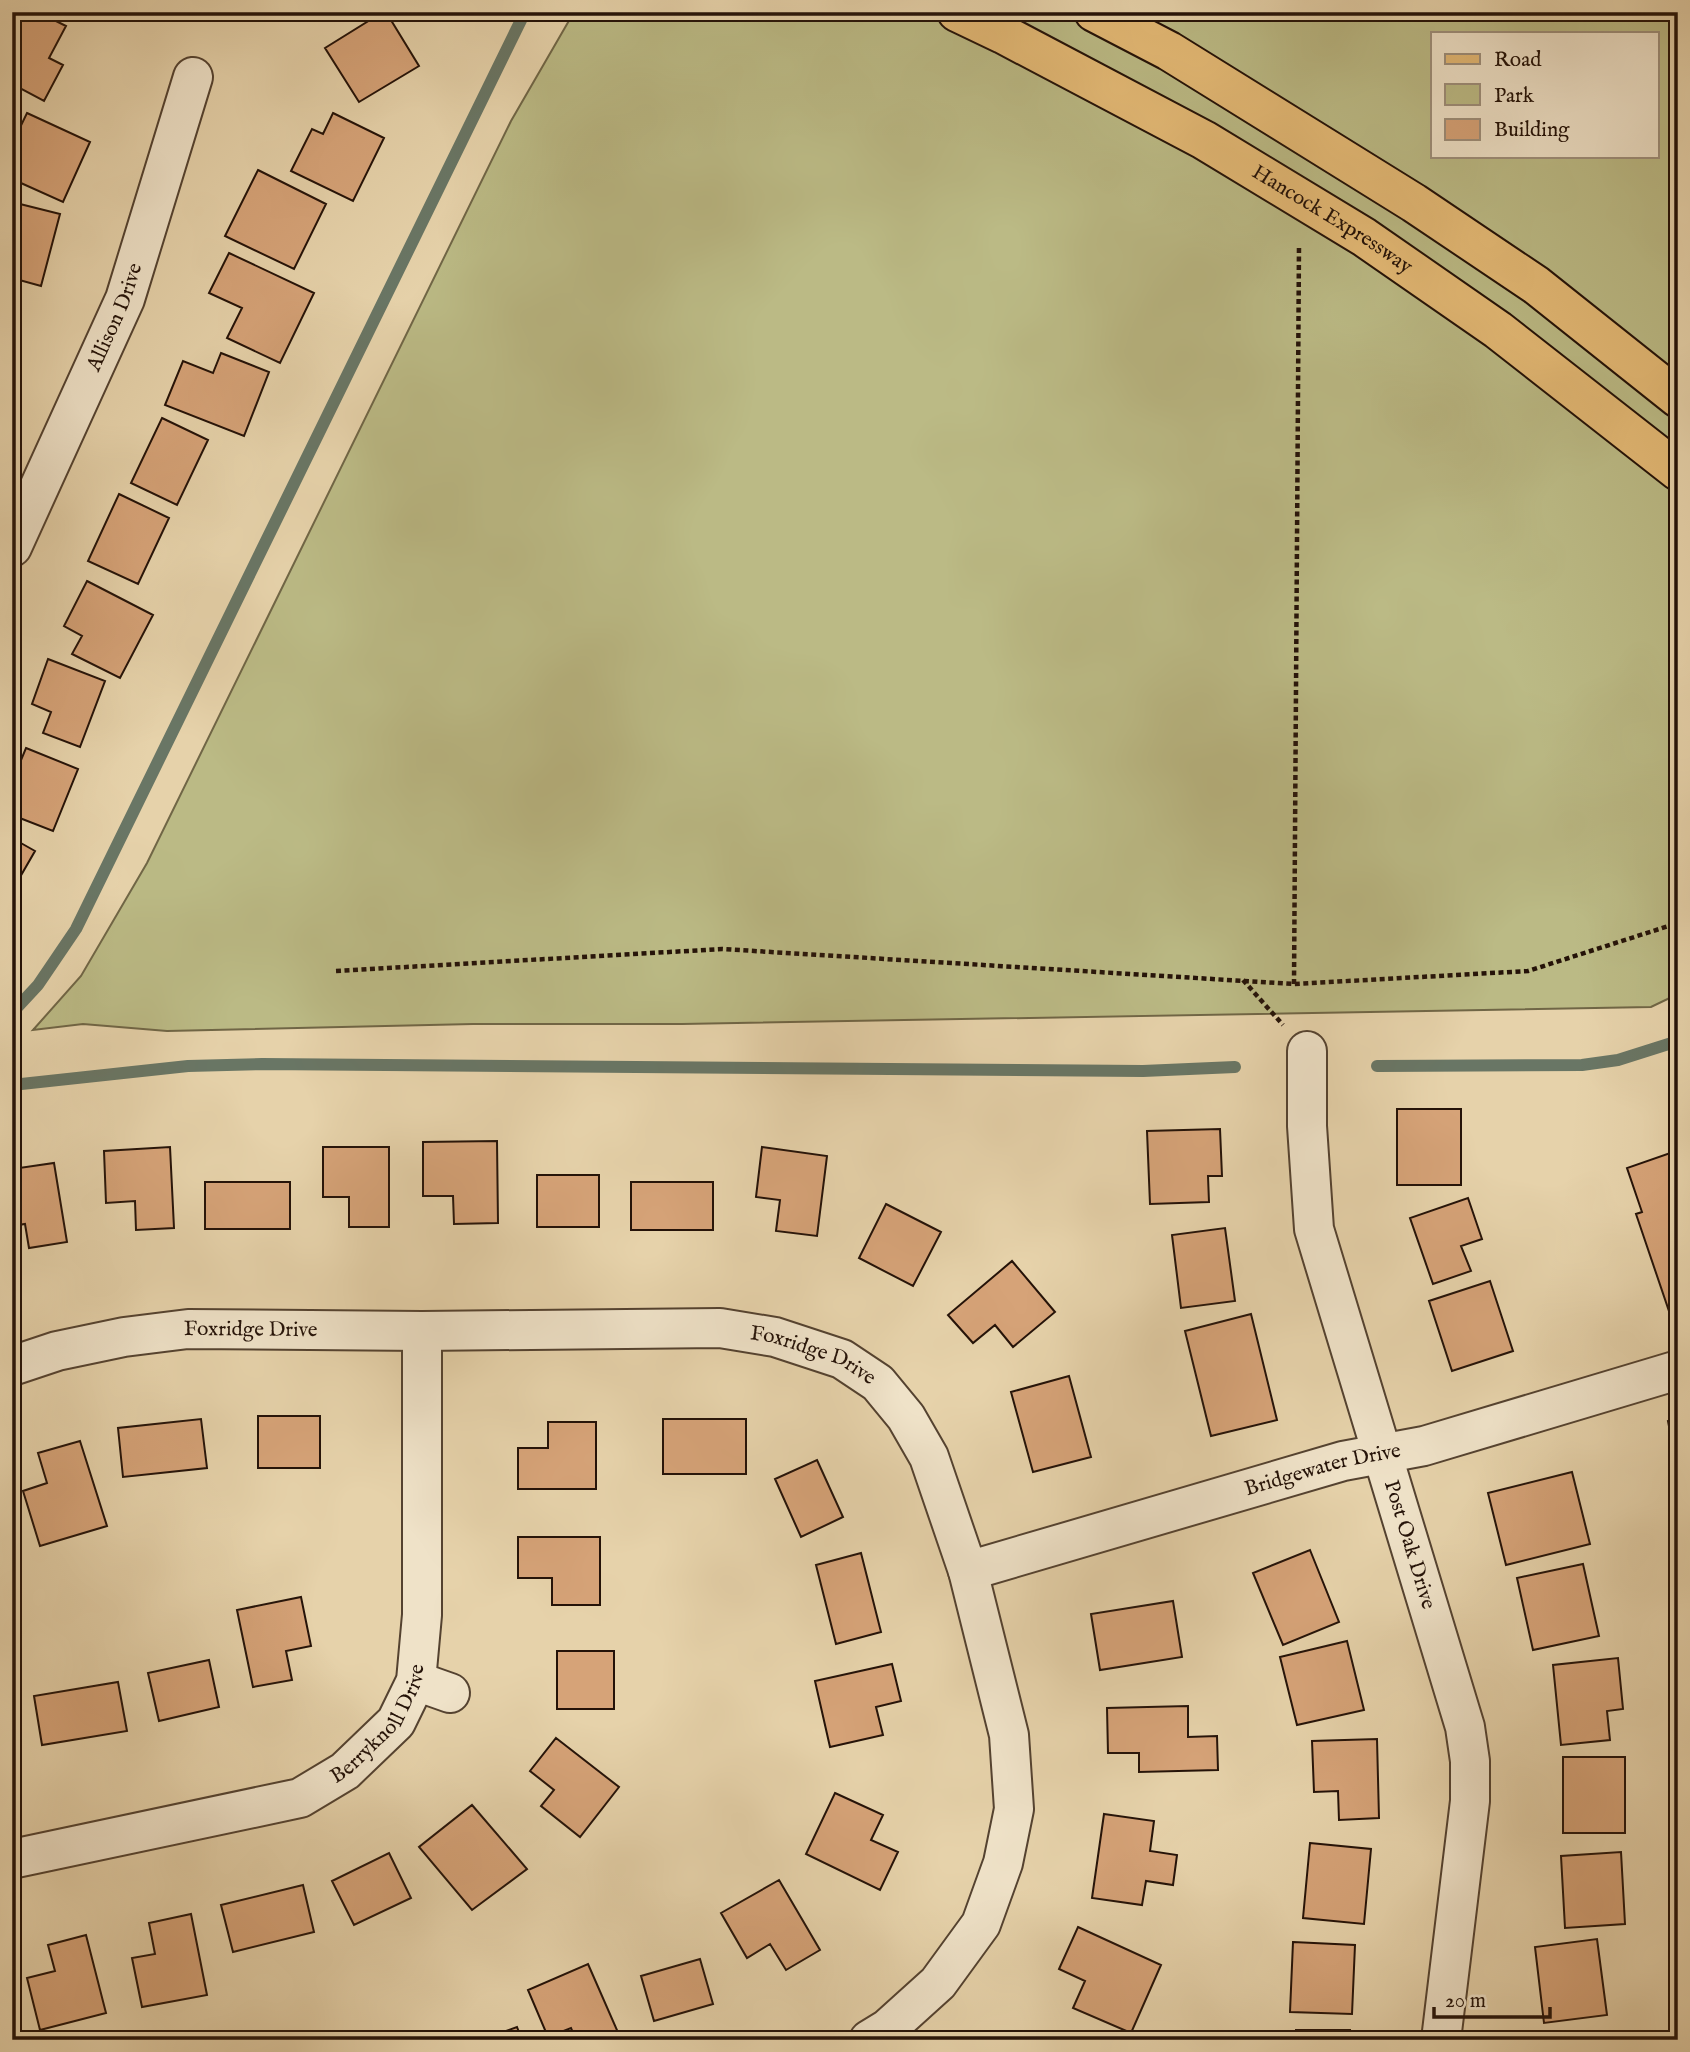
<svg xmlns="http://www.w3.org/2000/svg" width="1690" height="2052" font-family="'IM FELL English',serif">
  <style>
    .green { fill: #bbba85; stroke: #706646; stroke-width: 2; fill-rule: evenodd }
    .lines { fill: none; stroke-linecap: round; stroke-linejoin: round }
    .stream { stroke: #697665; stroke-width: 12 }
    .building { fill: #d6a378; stroke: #241208; stroke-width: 2 }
    .street-casing { stroke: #544230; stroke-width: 42 }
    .primary-casing { stroke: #241208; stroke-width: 42 }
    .path { stroke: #241208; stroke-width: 4.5; stroke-dasharray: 5 3.5; stroke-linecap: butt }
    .street { stroke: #efe2c8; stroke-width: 38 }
    .primary { stroke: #e3b975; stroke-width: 38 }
    .labels { text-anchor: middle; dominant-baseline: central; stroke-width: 5; stroke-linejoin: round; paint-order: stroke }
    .street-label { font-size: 21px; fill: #241208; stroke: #efe2c8 }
  </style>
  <rect width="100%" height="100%" fill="#e6d2aa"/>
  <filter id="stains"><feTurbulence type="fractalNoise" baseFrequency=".00286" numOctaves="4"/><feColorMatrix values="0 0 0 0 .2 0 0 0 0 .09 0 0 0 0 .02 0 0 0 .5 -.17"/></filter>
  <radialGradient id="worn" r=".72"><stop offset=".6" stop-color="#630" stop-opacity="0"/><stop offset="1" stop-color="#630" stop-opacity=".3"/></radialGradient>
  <!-- green -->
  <path class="green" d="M574,12H1678V994L1651,1007L682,1024H473L167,1031L83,1024L33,1030L81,976L147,863L511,121ZM1433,33H1657V156H1433Z"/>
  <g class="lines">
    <!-- stream -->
    <path class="stream" d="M12,1013L38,985L76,929L525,12
      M1377,1066L1582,1065L1618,1060L1678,1041
      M12,1085L188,1066L262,1064L1143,1071L1235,1067"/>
  </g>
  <!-- building -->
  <path class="building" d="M12,12H38L66,26L49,58L63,65L44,101L12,84Z
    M383,12H386L419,66L359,102L325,48Z
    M27,113L90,142L63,202L12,179V144Z
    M333,113L384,138L353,201L291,171L312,129L323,134Z
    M258,170L326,204L294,269L225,236Z
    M12,202L60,214L41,286L12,278Z
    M229,253L314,293L280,363L227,338L242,308L209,293Z
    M221,353L269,372L244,436L165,405L183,361L213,373Z
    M162,418L208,440L177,505L131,483Z
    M119,494L169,518L138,584L88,561Z
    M87,581L153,615L120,678L72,654L82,636L64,626Z
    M48,659L105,681L80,747L43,733L51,712L32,704Z
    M26,748L78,769L53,831L12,815V782Z
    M12,838L35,851L12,891Z
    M1397,1109H1461V1185H1397Z
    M1220,1129L1222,1176H1208L1209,1202L1150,1204L1147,1131Z
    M497,1141L498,1223L454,1224L453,1196H423V1142Z
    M170,1147L174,1228L136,1230L135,1201L106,1203L104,1151Z
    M323,1147H389V1227H349V1197H323Z
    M762,1147L827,1156L817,1236L776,1231L780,1200L756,1197Z
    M1676,1151L1678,1157V1315L1671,1317L1636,1214L1642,1212L1627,1168Z
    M54,1163L67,1242L29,1248L25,1224L12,1226V1169Z
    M537,1175H599V1227H537Z
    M205,1182H290V1229H205Z
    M631,1182H713V1230H631Z
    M1468,1198L1482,1239L1461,1246L1471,1271L1433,1284L1410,1218Z
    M886,1204L941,1232L913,1286L859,1258Z
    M1225,1228L1235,1301L1181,1308L1172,1235Z
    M1012,1261L1055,1312L1013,1347L995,1325L973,1343L948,1315Z
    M1490,1281L1513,1351L1452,1371L1429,1301Z
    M1251,1314L1277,1420L1211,1436L1185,1331Z
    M1069,1376L1091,1457L1033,1472L1011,1392Z
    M258,1416H320V1468H258Z
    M201,1419L207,1468L123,1477L118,1428Z
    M663,1419H746V1474H663Z
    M1678,1419V1474L1668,1421Z
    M548,1422H596V1489H518V1448H548Z
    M80,1441L107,1526L40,1546L23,1491L47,1483L38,1453Z
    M817,1460L843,1517L801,1537L775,1479Z
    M1572,1472L1590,1544L1506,1565L1488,1493Z
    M518,1537H600V1605H552V1578H518Z
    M1310,1550L1339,1622L1283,1645L1253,1573Z
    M861,1553L881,1632L836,1644L816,1565Z
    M1583,1564L1599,1636L1533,1650L1517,1578Z
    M301,1597L311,1646L286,1651L292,1680L253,1687L237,1610Z
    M1173,1601L1182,1657L1100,1670L1091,1614Z
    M1347,1641L1364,1710L1297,1725L1280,1657Z
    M557,1651H614V1709H557Z
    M1618,1658L1623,1709L1607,1711L1610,1740L1561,1745L1553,1665Z
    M209,1660L219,1707L159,1721L148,1673Z
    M892,1664L901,1701L876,1707L883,1735L830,1747L815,1681Z
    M118,1682L127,1731L42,1745L34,1696Z
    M1188,1706V1737L1217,1736L1218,1770L1139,1772V1753H1108L1107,1708Z
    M556,1738L619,1787L580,1837L541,1806L554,1790L530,1771Z
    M1377,1739L1379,1818L1339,1820L1338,1791L1314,1792L1312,1741Z
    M1563,1757H1625V1833H1563Z
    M835,1793L883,1815L871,1840L898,1852L880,1890L806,1854Z
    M472,1805L527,1869L472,1910L419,1847Z
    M1104,1814L1154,1821L1150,1851L1177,1855L1173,1885L1146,1881L1142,1905L1092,1898Z
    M1310,1843L1371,1849L1364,1924L1303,1918Z
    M1621,1852L1625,1924L1565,1928L1561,1856Z
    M389,1853L411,1898L354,1925L332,1881Z
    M779,1880L820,1950L786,1970L770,1944L747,1958L721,1913Z
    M303,1885L314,1932L233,1952L221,1905Z
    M191,1914L207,1995L142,2007L132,1958L155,1954L149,1923Z
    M1078,1927L1161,1965L1131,2033L1073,2008L1085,1981L1059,1969Z
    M86,1935L106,2013L40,2030L27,1978L55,1971L48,1945Z
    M1597,1939L1607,2015L1544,2023L1535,1947Z
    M1293,1942L1355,1945L1352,2014L1290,2012Z
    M700,1959L713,2004L654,2021L641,1976Z
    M588,1964L620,2037L615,2040H576L571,2028L548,2037L528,1990Z
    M517,2027L522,2040H481Z
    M1296,2030H1350V2040H1296Z
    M1600,2032L1601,2040H1540V2038Z"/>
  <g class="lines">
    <!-- street casing -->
    <g class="street-casing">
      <g id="street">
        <path id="s1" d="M12,547L125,299L193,77"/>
        <path id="s2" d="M1307,1051V1126L1314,1229L1465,1727L1470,1761V1801L1441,2040"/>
        <path id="s3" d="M12,1366L57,1351L124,1337L188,1329L422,1331L720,1328L775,1337L842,1359L878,1383L906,1417L929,1457L968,1571L1009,1735L1014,1809L1003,1863L981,1924L938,1983L887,2029L869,2040"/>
        <path id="s4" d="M968,1571L1343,1461L1424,1446L1678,1370"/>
        <path d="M416,1681L450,1693"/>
        <path id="s5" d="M12,1859L300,1798L345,1771L396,1722L416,1681L422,1615V1331"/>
      </g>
    </g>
    <!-- primary casing -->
    <g class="primary-casing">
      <g id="primary">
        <path id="s6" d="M957,12L1003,34L1204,140L1364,237L1498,330L1678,471"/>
        <path d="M1094,12L1169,51L1414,203L1536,285L1678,398"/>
      </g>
    </g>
    <!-- path -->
    <path class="path" d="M336,971L722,949L1294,984L1528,971L1678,923
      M1243,980L1283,1025
      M1294,984L1299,245"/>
    <!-- street -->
    <use href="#street" class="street"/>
    <!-- primary -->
    <use href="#primary" class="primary"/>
  </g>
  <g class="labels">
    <!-- street labels -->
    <g class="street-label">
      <text stroke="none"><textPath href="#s6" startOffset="429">Hancock Expressway</textPath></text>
      <text stroke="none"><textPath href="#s1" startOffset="252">Allison Drive</textPath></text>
      <text stroke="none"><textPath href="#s3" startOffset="243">Foxridge Drive</textPath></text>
      <text stroke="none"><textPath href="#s3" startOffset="810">Foxridge Drive</textPath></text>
      <text stroke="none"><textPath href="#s4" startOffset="369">Bridgewater Drive</textPath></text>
      <text stroke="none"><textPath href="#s2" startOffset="508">Post Oak Drive</textPath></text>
      <text stroke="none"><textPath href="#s5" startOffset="406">Berryknoll Drive</textPath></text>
    </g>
  </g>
  <!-- margin -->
  <rect width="1690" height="2052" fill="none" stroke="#e6d2aa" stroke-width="42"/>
  <rect x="14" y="14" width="1662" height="2024" fill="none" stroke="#241208" stroke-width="3.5"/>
  <rect x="21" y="21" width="1648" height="2010" fill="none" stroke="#241208" stroke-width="2"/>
  <!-- legend -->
  <rect x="1431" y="32" width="228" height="126" fill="#efe2c8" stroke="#9e8f7b" stroke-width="2"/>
  <rect x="1445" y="54" width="35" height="10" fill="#e3b975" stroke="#9e8f7b" stroke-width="2"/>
  <text x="1494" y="66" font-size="21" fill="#241208">Road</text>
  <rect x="1445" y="84" width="35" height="21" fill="#bbba85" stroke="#9e8f7b" stroke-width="2"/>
  <text x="1494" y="102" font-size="21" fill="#241208">Park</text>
  <rect x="1445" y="119" width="35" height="21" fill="#d6a378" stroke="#9e8f7b" stroke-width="2"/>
  <text x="1494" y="136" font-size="21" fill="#241208">Building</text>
  <!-- scale -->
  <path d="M1434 2007v10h116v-10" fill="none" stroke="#241208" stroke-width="3.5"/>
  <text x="1445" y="2007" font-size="21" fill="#241208" stroke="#efe2c8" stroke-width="5" paint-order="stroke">20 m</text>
  <rect width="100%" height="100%" filter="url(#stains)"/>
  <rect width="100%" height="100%" fill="url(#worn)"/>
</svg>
